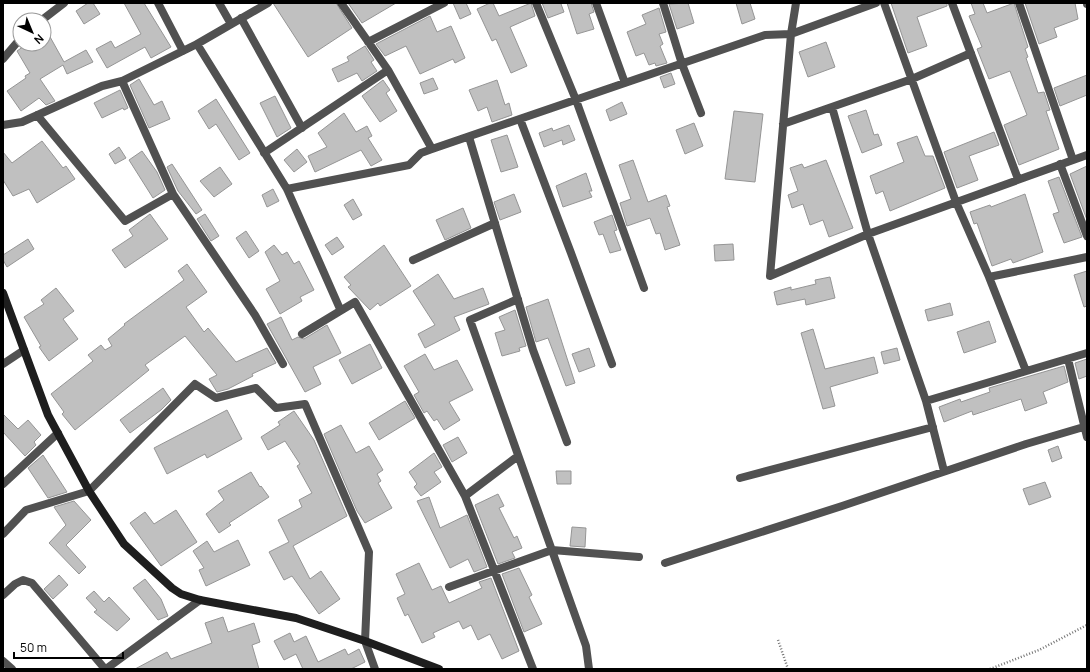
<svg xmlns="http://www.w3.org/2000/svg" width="1090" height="672" font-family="Manrope,sans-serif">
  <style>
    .building { fill: #c0c0c0; stroke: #959595 }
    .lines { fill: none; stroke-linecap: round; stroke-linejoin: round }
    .path { stroke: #737373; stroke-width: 2.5; stroke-dasharray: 1 2; stroke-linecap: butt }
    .street { stroke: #515151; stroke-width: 8 }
    .secondary { stroke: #1e1e1e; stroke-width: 8 }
  </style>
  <rect width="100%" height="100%" fill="#fff"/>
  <!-- building -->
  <path class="building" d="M88,3H93L100,14L84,24L76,11Z
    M124,3H144L171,47L151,58L145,47L107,68L96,49L111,41L115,48L141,34Z
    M273,3H336L352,28L308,57Z
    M348,3H396L362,23Z
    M453,3H466L471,14L460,19Z
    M490,3H493L499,16L531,3L535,16L510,27L527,66L511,73L496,39L492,41L477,9Z
    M542,3H563L561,4L564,12L548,18Z
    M567,3H591L594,12L589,14L594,29L577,34Z
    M688,3L694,23L677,29L669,4Z
    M736,3H750L755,19L742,24Z
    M891,3H947V6L917,17L927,46L908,53Z
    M971,3H983L987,13L1014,3L1028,47L1025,49L1028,57L1026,58L1038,93L1044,92L1050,110L1046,111L1059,149L1019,165L1004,125L1027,115L1010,71L989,79L977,49L982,47L969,16L975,14Z
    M1025,3H1075L1078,19L1054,28L1057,37L1039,44Z
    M659,8L666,32L659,34L663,44L660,46L667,63L656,66L655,63L649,65L644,53L636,56L627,32L646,24L642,15Z
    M430,16L437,32L451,26L465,58L455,63L453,59L420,74L406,46L385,56L376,44Z
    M44,26L64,62L86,50L93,62L67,74L63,65L40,79L55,101L46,105L39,98L21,111L7,91L26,78L25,76L30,73L17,51L27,44H44Z
    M826,42L835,67L808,77L799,52Z
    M365,46L374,60L371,62L377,71L362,81L357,73L338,82L332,69L349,61L347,57Z
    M671,73L675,84L664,88L660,77Z
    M1087,75V95L1060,106L1054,88Z
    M433,78L438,89L424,94L420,83Z
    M139,79L154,105L162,101L170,119L149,128L130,85Z
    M383,80L390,90L386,93L397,111L380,122L362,96Z
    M497,80L505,105L509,103L512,115L492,122L487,107L478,111L469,90Z
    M120,90L128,108L124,110L123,108L102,118L94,103Z
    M275,96L291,128L277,137L260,103Z
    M216,99L250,153L239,160L216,124L209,129L198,111Z
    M622,102L627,114L610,121L606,110Z
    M866,110L874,135L878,134L882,145L862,153L848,116Z
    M734,111L763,114L755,182L725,179Z
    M344,113L356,132L367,126L372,136L368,138L382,160L371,166L361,150L315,172L308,156L327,147L318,133Z
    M694,123L703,146L685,154L676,130Z
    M569,125L575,140L563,145L562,140L544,147L539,133L552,128L553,131Z
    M994,132L999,145L969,156L978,180L957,188L944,152Z
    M507,135L518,167L501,172L491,140Z
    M917,136L925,156H933L945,188L890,211L883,191L876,194L870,176L904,162L897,143Z
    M42,141L63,168L66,166L75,179L37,203L29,189L13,196L3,180V152L12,163Z
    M119,147L126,158L115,164L109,154Z
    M297,149L307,162L294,172L284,160Z
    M142,151L157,172L165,190L153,198L129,160Z
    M633,160L648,202L666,195L670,206L667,207L680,245L665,250L660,233L656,234L650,218L627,226L620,203L631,199L619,165Z
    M826,160L853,228L829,237L823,220L810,225L803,204L792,208L788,195L798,191L790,168L802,164L804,168Z
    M172,164L202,210L196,214L178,191L167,167Z
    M1087,166V220L1070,174Z
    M220,167L232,184L214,197L200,181Z
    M586,173L592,191H589L592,197L563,207L556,186Z
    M1059,177L1082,237L1064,243L1053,214L1059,212L1048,181Z
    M273,189L279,201L267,207L262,195Z
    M514,194L521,212L500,220L494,202Z
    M1025,194L1043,252L1013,263L1011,259L992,266L977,223L974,224L970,212L990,205L991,207Z
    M353,199L362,215L353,220L344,205Z
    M463,208L471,228L445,240L436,220Z
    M150,214L168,239L125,268L112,250L133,236L129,230Z
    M205,214L219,236L211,241L197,219Z
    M612,215L617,230L614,231L621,250L610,253L603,234L599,235L594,222Z
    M246,231L259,251L249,258L236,238Z
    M337,237L344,247L332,255L325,245Z
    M28,239L34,249L7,267L3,260V255Z
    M733,244L734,260L715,261L714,245Z
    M274,245L282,255L287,252L294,264L299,261L314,290L300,297L302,301L280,314L266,289L280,281L265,252Z
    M384,245L411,286L380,306L378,303L370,310L348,287L351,285L344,277Z
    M187,264L207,292L186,307L204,332L208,328L236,362L267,348L276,363L252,374L253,376L228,389L217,392L209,379L217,375L185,336L145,365L149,370L75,430L62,414L64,412L51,394L93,361L88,355L101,345L105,350L112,346L108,339L125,325L124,324L184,280L178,271Z
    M1087,271V306L1084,307L1074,275Z
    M438,274L454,299L483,288L489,304L454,317L460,330L425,348L418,334L435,325L413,291Z
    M830,277L835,298L806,305L805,299L777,305L774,292L791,287V290L816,284L815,280Z
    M56,288L74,311L63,319L78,339L49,361L39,347L41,346L24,317L44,304L41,300Z
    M548,299L575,383L566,386L548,338L536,342L526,307Z
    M950,303L953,315L928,321L925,310Z
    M515,310L526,346L519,348L520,351L502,356L495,333L505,330L499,317Z
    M281,317L292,340L298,337L304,339L327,325L341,353L313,367L321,384L305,392L267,324Z
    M989,321L996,342L964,353L957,332Z
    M813,329L825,369L874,357L878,373L830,387L835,406L823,409L801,333Z
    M370,344L382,368L352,384L339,360Z
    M589,348L595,366L579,372L572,354Z
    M897,348L900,360L884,364L881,352Z
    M425,354L434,370L457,360L473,390L449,402L460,420L444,430L437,419L434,421L427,411L424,413L414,395L419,392L404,366Z
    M1087,359V376L1079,379L1075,363Z
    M1064,366L1068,382L1043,392L1047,403L1025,411L1021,399L973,415L972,411L944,422L939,407L960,399L961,402L990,392L989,388Z
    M163,388L171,400L161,410L130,433L120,420Z
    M405,401L415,418L379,440L369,423Z
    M227,410L242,439L207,458L205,454L167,474L154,448Z
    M294,411L314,440L347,516L293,546L310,579L321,571L340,599L319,614L292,576L284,580L269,552L289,542L278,520L302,507L299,500L312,493L297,466L300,464L285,441L268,450L261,437L280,425L278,422Z
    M3,414L18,429L28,420L41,435L34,442L36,445L25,456L3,432Z
    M341,425L356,453L369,446L383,470L377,474L381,481L378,483L392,508L365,523L357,511L324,434Z
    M458,437L467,453L452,462L443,445Z
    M1058,446L1062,458L1052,462L1048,450Z
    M434,453L442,467L434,472L441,482L421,496L414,487L417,484L409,472Z
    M43,455L67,492L48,498L28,468Z
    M556,471H571V484H557Z
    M251,472L260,487L261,486L269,497L229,523L231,525L219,533L206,514L224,500L218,491Z
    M1045,482L1051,497L1029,505L1023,489Z
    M498,494L504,506L499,508L514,538L517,536L522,548L512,552L515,558L498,564L475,505Z
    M429,497L440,528L467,515L487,567L474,572L468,559L450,568L417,501Z
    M74,501L91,520L66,545L86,567L79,574L49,543L66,525L54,507Z
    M176,510L197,542L161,566L130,523L145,512L154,524Z
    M572,527L586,528L585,547L570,546Z
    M238,540L250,565L206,586L199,570L204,568L193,551L207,541L214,552Z
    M419,563L432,590L441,586L449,603L482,588L479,582L491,578L519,651L502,659L490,634L478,640L471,625L463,629L459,621L433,633L435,637L422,643L408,614L405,616L397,598L405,594L396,574Z
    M519,568L532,595L529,597L542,624L524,632L502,574Z
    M59,575L68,585L53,599L44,589Z
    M145,579L161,599L168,616L158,620L133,588Z
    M94,591L104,602L109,597L130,619L117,631L94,612L97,610L86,598Z
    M223,617L228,632L254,623L260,642L252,645L259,669H135L167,652L171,659L212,643L205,623Z
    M290,633L294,642L306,636L318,662L345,649L348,655L359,649L365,662L351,669H303L296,654L284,660L274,641Z"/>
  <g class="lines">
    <!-- path -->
    <path class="path" d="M778,640L788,669
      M990,669L1039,650L1087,625"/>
    <!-- street -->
    <path class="street" d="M158,3L183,51
      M219,3L231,24
      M341,3L388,70L432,149
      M536,3L576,100L644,288
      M596,3L625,83
      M663,3L682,64L701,113
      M796,3L791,34L770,276L868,234L1087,155
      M884,3L956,202L989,277L1026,371
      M952,3L1018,179
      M1019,3L1073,160
      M1087,3V4
      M241,18L302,128
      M42,20L64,3
      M368,42L444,3
      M197,44L287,189L340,309
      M3,59L20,39
      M122,81L173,194L255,315L283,364
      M832,107L868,234L926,401L1087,353
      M37,115L125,221L173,194
      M520,119L571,253L612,364
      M783,124L912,79L971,53
      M3,125L22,122L102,86L122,81L197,44L268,3
      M469,137L533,350L567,442
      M264,153L388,70
      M1060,164L1087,236
      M287,189L409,165L421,153L432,149L765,35L791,34L876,3
      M413,260L495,223
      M989,277L1087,257
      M518,299L470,320L586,646L589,669
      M302,334L355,302L465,496L533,669
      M1068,359L1087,437
      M3,364L24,350
      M926,401L944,471
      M740,478L933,427
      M3,484L58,433
      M465,496L518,456
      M3,534L26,510L89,491L195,384L216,398L256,388L276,408L305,404L369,552L365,641L375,669
      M665,563L842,506L1026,444L1087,426
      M449,587L552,550L639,557
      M3,595L15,584L23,580L32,583L105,669
      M3,661L12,669
      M106,669L200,600"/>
    <!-- secondary -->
    <path class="secondary" d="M3,293L48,415L89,491L124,544L172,588L181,594L200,600L296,618L365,641L439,669"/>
  </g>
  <!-- border -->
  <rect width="1090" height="672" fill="none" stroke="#000000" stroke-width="8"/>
  <!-- north arrow -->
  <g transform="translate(32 32) rotate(136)"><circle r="19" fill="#ffffff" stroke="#999999"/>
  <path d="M0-3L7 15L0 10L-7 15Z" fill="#000000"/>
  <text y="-6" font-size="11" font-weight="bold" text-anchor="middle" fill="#000000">N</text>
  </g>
  <!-- scale -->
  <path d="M14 652v6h109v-6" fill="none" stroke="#000000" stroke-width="2"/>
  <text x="20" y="652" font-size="12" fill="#000000" stroke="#ffffff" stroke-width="3" paint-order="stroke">50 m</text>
</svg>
